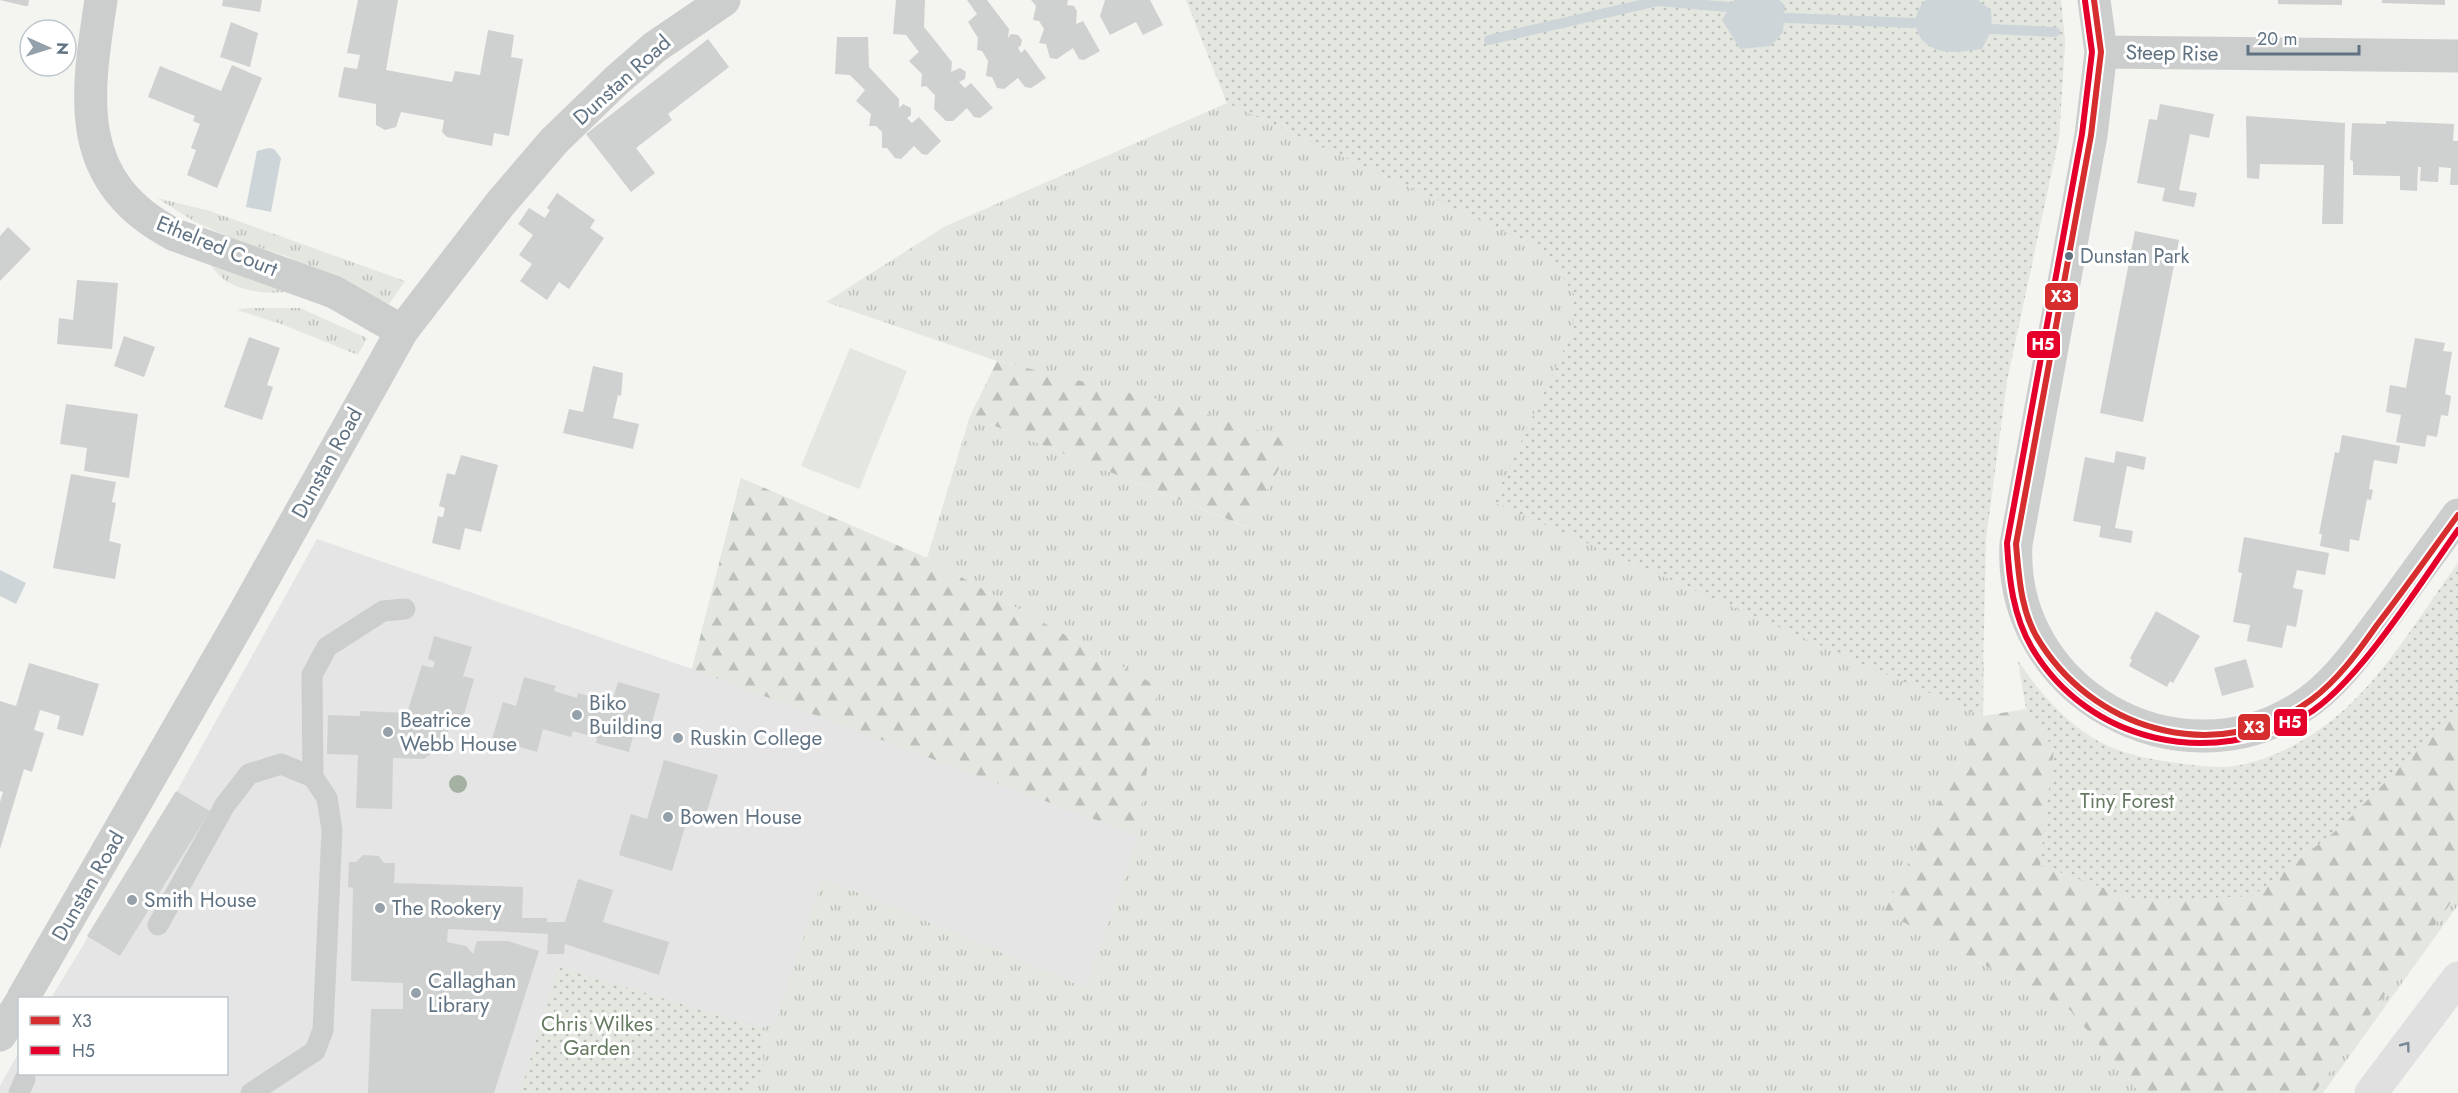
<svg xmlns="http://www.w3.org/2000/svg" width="2458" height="1093" font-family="Jost,sans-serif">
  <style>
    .built { fill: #e4e5e4 }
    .grass { fill: url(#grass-tufts) }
    .forest { fill: url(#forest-firs) }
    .park { fill: url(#park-dots) }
    .pitch { fill: #e3e7df }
    .water { fill: #cdd5d8 }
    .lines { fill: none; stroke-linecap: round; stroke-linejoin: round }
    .stream { stroke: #cdd5d8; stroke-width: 10 }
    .building { fill: #cfd0d0 }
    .service { stroke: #cccece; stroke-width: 21 }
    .minor { stroke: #cccece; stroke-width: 33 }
    .trunk { stroke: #e0e0e1; stroke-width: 33 }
    .bus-1-casing { stroke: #fff; stroke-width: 10 }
    .bus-2-casing { stroke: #fff; stroke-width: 10 }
    .bus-1 { stroke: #d62e2f; stroke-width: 6 }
    .bus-2 { stroke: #e4002b; stroke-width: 6 }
    .tree { fill: #a5b1a2 }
    .oneway { stroke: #7a8996 }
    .bus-dot { fill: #617383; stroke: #fff; stroke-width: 2 }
    .poi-dot { fill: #94a0aa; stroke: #fff; stroke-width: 2 }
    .labels { text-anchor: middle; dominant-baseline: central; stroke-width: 6; stroke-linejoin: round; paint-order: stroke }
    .bus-label { font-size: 20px; fill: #617383; stroke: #fff; text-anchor: start }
    .street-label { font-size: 21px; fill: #617383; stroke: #fff }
    .poi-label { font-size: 21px; fill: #617383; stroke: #fff; text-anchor: start }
    .park-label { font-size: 21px; fill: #657a61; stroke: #fff }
    .line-badge { stroke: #fff; stroke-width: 2 }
    .badge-label { font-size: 16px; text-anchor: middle; font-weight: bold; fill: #fff }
  </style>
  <defs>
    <pattern id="grass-tufts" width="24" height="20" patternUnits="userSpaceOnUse" patternTransform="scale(1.5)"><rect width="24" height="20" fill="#e3e7df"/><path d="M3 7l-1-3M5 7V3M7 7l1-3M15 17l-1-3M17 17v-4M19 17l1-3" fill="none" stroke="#bbc0ba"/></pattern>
    <pattern id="forest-firs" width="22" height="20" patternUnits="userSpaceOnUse" patternTransform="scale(1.5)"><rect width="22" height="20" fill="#e3e7df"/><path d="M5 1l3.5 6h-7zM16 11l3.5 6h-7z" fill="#bbc0ba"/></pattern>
    <pattern id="park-dots" width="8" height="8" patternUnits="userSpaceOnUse" patternTransform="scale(1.5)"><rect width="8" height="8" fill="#e3e7df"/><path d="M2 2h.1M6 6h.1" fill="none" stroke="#bbc0ba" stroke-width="1.8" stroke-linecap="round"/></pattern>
  </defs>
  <rect width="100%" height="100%" fill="#f4f4f1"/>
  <!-- built -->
  <path class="built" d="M741,478L927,558L1139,836L1086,988L1063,1093H0V1086L19,1052L20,1074H226V998H51L177,791L317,539L692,669Z"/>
  <!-- grass -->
  <path class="grass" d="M1227,103L1545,250L1574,294L1573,330L1494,502L1982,716L1884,912L2070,1010L2140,1093H744L764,1069L761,1028L776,1023L823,878L1086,988L1139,836L1157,686L927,558L970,416L1246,527L1294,441L1165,401L997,361L826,302L944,227Z
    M157,198L210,211L405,281L389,304L286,256L236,240L195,222Z
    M209,261L289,292C259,294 223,291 209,261Z
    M249,308H300L367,338L358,355L281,324L237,310Z
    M2458,893V905L2323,1093H2314Z"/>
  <!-- forest -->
  <path class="forest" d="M1186,0H2061L2065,42L2059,138L1945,103L1984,669L1983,716L2026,709L2054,749L2065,834L2458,689V893L2314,1093H2140L2070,1010L1884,912L1982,716L1493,502L1573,330L1574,294L1545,250L1227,103Z
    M997,361L1165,401L1294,441L1247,527L970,416Z
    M741,478L927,558L1157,686L1139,836L692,669Z"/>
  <!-- park -->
  <path class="park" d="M1186,0H2061L2065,42L2059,138L2007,381L1986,539L1982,716L1493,502L1573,330L1574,294L1545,250L1227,103Z
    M2458,563V708L2343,825L2253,896L2140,901L2040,865L2054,749L2026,709L2018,661C2038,690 2060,717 2090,736C2110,750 2139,757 2163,761C2181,763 2199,767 2217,767C2261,768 2312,739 2344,710C2389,669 2422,612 2458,563Z
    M559,967L761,1028L764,1069L744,1093H520Z"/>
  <!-- pitch -->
  <path class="pitch" d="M850,348L907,371L859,489L801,466Z"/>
  <!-- water -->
  <path class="water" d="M1734,0H1779L1785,5L1783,32L1771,46L1740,49L1722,20Z
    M1926,0H1978L1991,10L1992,29L1982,49C1967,51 1945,55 1931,47C1912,36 1911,14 1926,0Z
    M269,148L274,149L281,158L271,212L246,207L257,151Z
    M0,570L26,583L16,604L0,596Z"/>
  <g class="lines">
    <!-- stream -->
    <path class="stream" d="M1787,18L1914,23
      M1992,29L2055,32
      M1489,40L1658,1L1728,7"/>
  </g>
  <!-- building -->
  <path class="building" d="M0,0H29L28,6H25Z
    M223,0H262L260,12L222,6Z
    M358,0H398L386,70L452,82L455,71L480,75L488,30L514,35L511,57L523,59L509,136L494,133L492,146L447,137L442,132L444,120L401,112L396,127L385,130L376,125V104L338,97L344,67L357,69L360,55L347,53Z
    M896,0H925L924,27L952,62L951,72L960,68L966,72L965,79L959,82L965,88L971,83L993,108L980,118L974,117L967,108L953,121H946L934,109L935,95L926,86L921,87L922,74L909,61L919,52L906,35L893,34Z
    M967,0H987L1009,29L1008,38L1011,34L1018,35L1022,40L1021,45L1018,48L1021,53L1025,49L1046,78L1031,88L1025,87L1018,78L1004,89L997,88L992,77L986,76L988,61L982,51L977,50L978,38L968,22L977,14Z
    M1031,0H1068L1067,5L1074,6L1077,11L1076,24L1083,21L1100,51L1084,60L1079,59L1073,48L1057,59L1050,58L1046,44L1039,43L1044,29L1039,21L1033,20L1036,6Z
    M1105,0H1150L1163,25L1143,35L1136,22L1110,35L1100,16Z
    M2278,0H2342V5L2278,4Z
    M2382,0H2445V5L2382,3Z
    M231,22L258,33L250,67L220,57Z
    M837,37H868L869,67L899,99V108L903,104L911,108V115L907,118L912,123L919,117L941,141L927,155L922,154L914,146L901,159L895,158L887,148H882V132L876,126H869L871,114L856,101L865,90L850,75L835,74Z
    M708,39L729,67L668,114L672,120L636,148L655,173L631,192L586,134Z
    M232,65L262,78L217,188L187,175L196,150L191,148L200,124L193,121L195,116L148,97L160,66L221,91Z
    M2160,104L2214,114L2209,138L2190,134L2179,190L2197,193L2194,207L2162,201L2165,188L2137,183L2149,119L2157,120Z
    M2246,116L2345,123L2343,224H2322L2324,165L2260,164L2259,179L2247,178Z
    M2386,121L2454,124L2453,141H2458V185H2450L2451,168L2439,167L2438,182L2420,181L2421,167H2418L2417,191L2400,190V176L2353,175V161L2350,160L2352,123L2386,124Z
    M557,193L595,220L590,228L604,238L569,289L559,282L547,300L520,281L532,264L519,255L533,235L518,224L529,208L545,218L550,210L547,208Z
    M8,227L31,249L0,281V236Z
    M2135,231L2179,240L2143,422L2100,413Z
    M77,280L118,283L112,349L57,344L59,318L73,320Z
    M124,336L155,347L144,377L114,366Z
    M249,337L280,348L267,385L273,387L262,420L224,407Z
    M2415,338L2445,343L2443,351L2452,352L2445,394L2451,396L2448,416L2441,415L2437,437L2427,435L2425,447L2396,442L2401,415L2386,412L2390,385L2406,388Z
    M593,366L623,373L621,396L618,395L613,418L639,424L633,449L563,433L569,409L583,412Z
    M66,404L138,414L129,478L84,471L87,448L60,444Z
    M2342,435L2400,446L2397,464L2374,460L2369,489L2373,490L2371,500L2367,499L2359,541L2350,539L2349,552L2320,546L2322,534H2319L2335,452L2339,453Z
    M2116,451L2146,457L2144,470L2127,466L2115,528L2133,531L2131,543L2099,537L2101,526L2073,521L2085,457L2114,463Z
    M461,455L498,465L481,532L465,528L460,550L432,543L438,516L443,517L445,508L439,506L447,473L455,475Z
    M71,474L116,482L112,502L116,503L109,541L121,544L115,579L53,568Z
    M2244,537L2329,553L2325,575L2297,570L2293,588L2303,590L2296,627L2287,625L2282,648L2247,641L2250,625L2233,622L2242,573L2238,572Z
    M2156,611L2200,636L2173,683L2170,681L2167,687L2129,666L2132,660L2130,658Z
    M434,636L472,647L463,676L474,679L462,721L452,718L445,743L424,759L393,758L392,809L356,808L358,755L327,754L328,715L360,716V711L407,713L422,665L433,668L435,662L428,659Z
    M2246,659L2254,687L2222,696L2214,668Z
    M29,663L99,684L83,736L57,729L60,716L40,710L34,730L44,733L32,772L24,769L0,849V802L3,792L0,791V701L16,706Z
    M524,677L556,686L554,691L577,698L578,693L612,702L618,682L660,694L650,729L636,725L629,752L596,743L597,738L573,731L571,737L543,729L537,752L492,739L503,702L516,706Z
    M664,760L718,775L706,814L690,810L672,871L619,855L631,814L647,819Z
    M176,791L210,811L120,956L87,936Z
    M363,855L379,856L384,863H395L394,883L523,887L522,918H547V922H565L578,879L613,890L603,922L669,942L659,975L565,944L564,954H547L548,934L448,929L447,942L466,946L473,954L477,941H508L539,951L494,1093H368L371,1009H403V983L351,981L353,888L348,887L349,862H356Z"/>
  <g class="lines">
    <!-- service -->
    <path class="service" d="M313,777L312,675L327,647L383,611L405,609
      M158,925L225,805L249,774L281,764L313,777L327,798L332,830L323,1030L315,1051L251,1093
      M19,1093L25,1079"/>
    <!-- minor -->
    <path class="minor" d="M101,0C86,97 72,182 175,235L334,292L402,331
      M2094,0L2101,52L2091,135L2016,544C2008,692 2178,787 2301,707C2336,685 2361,647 2386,614C2410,581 2434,548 2458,515
      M2101,52L2458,56
      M23,998L241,619L402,331L500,204L554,141L616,81L655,47L724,0
      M0,1035L20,1004"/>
    <!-- trunk -->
    <path class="trunk" d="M2371,1093L2458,978"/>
    <!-- bus-1 casing -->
    <g class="bus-1-casing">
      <path id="bus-1" d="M2094,0L2101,52L2091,135L2016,544C2019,578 2021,615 2041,644C2100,735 2222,765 2311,700C2338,680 2358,652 2377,625C2405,589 2431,552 2458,515"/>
    </g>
    <!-- bus-2 casing -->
    <g class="bus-2-casing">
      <path id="bus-2" d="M2085,1L2092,52L2082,134L2007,543C2009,579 2013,616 2032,648C2089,744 2212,769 2306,715C2358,684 2421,582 2458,530"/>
    </g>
    <!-- bus-1 -->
    <use href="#bus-1" class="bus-1"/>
    <!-- bus-2 -->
    <use href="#bus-2" class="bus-2"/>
  </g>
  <!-- trees -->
  <circle class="tree" cx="458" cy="784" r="9"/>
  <!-- one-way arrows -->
  <defs><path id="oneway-chevron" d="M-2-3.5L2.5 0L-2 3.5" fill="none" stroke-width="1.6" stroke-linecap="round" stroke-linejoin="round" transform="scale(1.5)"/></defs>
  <use class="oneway" href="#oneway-chevron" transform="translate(2406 1046) rotate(-53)"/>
  <!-- markers -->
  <circle class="bus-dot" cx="2069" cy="256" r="5"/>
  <g class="poi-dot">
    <circle cx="577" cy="715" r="6"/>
    <circle cx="388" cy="732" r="6"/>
    <circle cx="678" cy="738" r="6"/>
    <circle cx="668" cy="817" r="6"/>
    <circle cx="132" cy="900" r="6"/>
    <circle cx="380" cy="908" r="6"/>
    <circle cx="416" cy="993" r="6"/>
  </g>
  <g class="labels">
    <!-- bus labels -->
    <g class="bus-label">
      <text x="2080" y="256">Dunstan Park</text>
    </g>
    <!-- street labels -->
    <g class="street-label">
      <text transform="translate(2172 53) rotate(1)">Steep Rise</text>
      <text transform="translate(622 80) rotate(-42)">Dunstan Road</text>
      <text transform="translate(217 246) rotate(22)">Ethelred Court</text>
      <text transform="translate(327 463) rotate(-61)">Dunstan Road</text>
      <text transform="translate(88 886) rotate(-60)">Dunstan Road</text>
    </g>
    <!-- poi labels -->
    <g class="poi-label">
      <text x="589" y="703">Biko<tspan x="589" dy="24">Building</tspan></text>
      <text x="400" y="720">Beatrice<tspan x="400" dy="24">Webb House</tspan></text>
      <text x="690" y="738">Ruskin College</text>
      <text x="680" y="817">Bowen House</text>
      <text x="144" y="900">Smith House</text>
      <text x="392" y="908">The Rookery</text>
      <text x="428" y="981">Callaghan<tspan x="428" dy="24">Library</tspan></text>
    </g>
    <!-- park labels -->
    <g class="park-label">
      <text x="2127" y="801">Tiny Forest</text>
      <text x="597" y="1024">Chris Wilkes<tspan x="597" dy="24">Garden</tspan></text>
    </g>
  </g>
  <g class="line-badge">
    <rect x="2044" y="282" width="35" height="29" rx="6" fill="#d62e2f"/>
    <rect x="2026" y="330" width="35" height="29" rx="6" fill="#e4002b"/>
    <rect x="2273" y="708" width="35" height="29" rx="6" fill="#e4002b"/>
    <rect x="2237" y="713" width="34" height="28" rx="6" fill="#d62e2f"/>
  </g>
  <g class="badge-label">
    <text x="2061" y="302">X3</text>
    <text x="2043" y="350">H5</text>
    <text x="2290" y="728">H5</text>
    <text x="2254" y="733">X3</text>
  </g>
  <!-- legend -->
  <rect x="18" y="997" width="210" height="78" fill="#ffffff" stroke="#c0c7cd" stroke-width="1.5"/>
  <rect x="30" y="1016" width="30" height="9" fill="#d62e2f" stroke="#c0c7cd" stroke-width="1.5"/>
  <text x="72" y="1027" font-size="18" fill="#617383">X3</text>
  <rect x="30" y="1046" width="30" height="9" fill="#e4002b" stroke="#c0c7cd" stroke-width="1.5"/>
  <text x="72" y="1057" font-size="18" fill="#617383">H5</text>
  <!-- north arrow -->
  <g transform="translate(48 48) rotate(93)"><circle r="28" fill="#ffffff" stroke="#c0c7cd" stroke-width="1.5"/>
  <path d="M0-4.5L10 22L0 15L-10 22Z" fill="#94a0aa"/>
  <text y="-9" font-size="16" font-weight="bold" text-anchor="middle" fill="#617383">N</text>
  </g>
  <!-- scale -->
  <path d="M2248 45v9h111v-9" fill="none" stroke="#617383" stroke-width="3"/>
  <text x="2257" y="45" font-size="18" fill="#617383" stroke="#ffffff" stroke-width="4.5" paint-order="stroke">20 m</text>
</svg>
